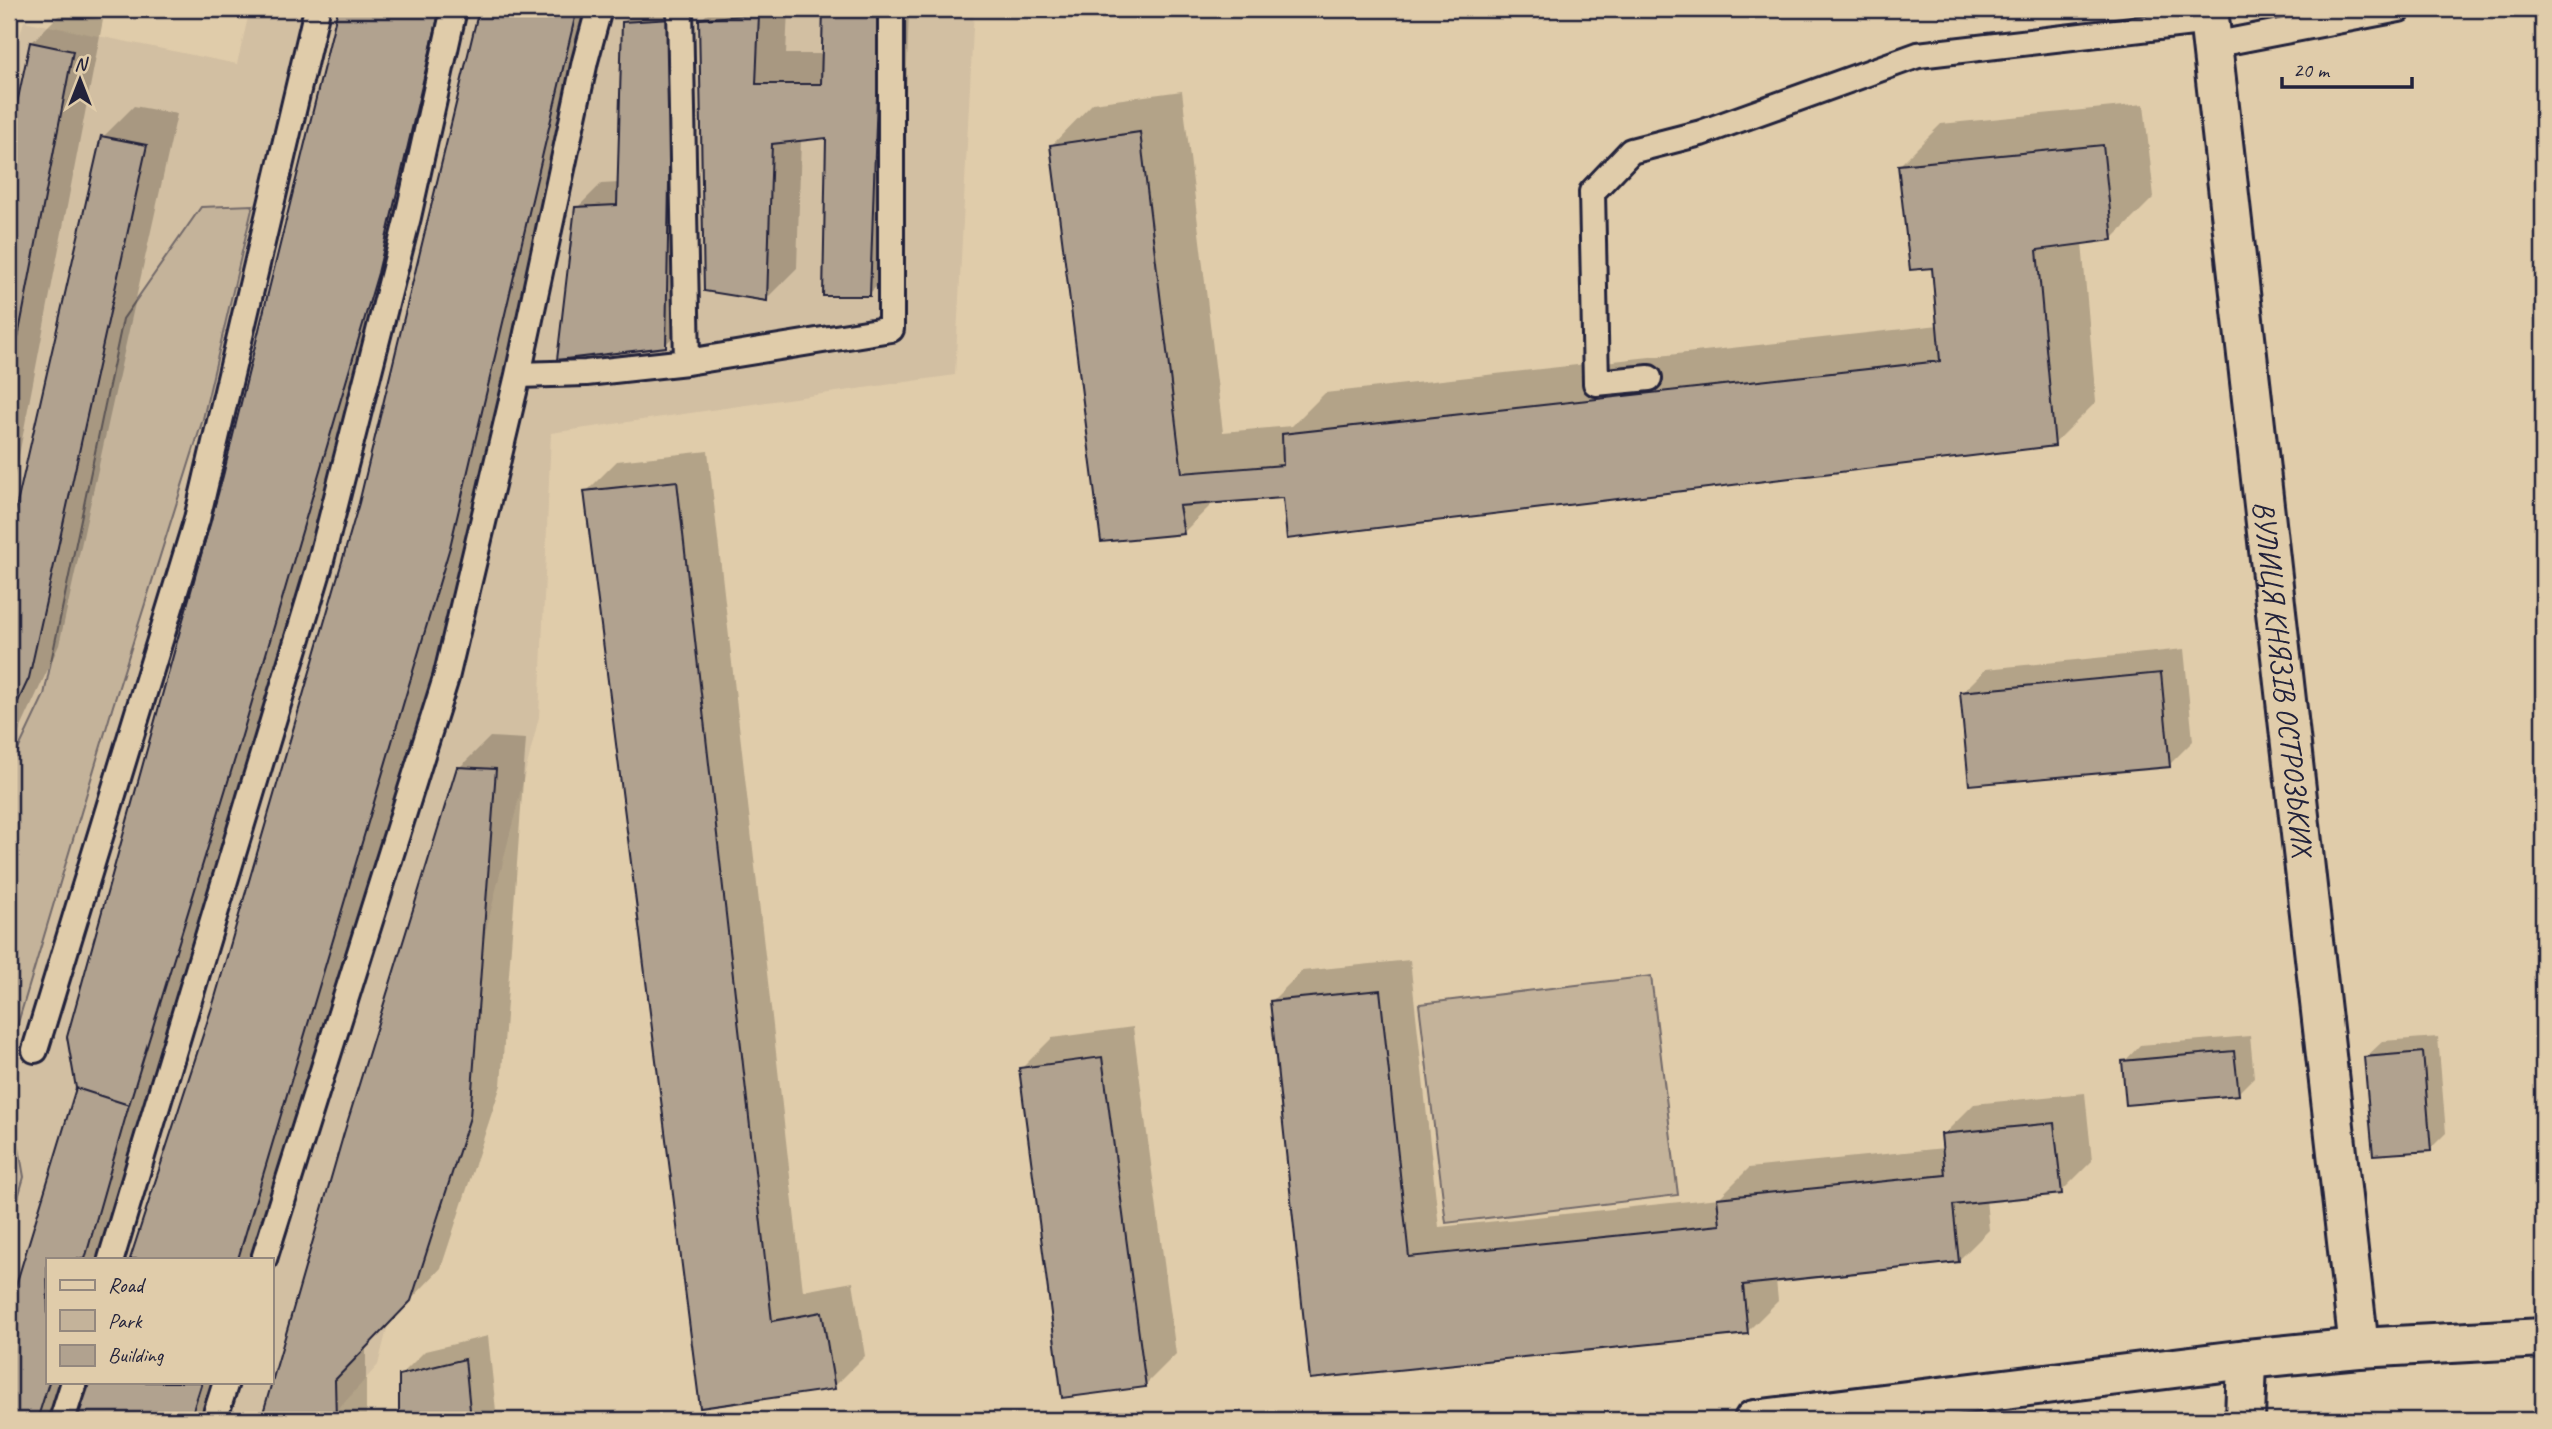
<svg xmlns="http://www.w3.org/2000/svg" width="2552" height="1429" font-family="Caveat,sans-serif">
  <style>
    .built { fill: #d2bfa2; fill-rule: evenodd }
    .green { fill: #c4b39a; stroke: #736a6a; stroke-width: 2 }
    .shadow { fill: #0003 }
    .building { fill: #b1a28f; stroke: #22223b; stroke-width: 2 }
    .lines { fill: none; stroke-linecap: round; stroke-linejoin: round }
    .lane-casing { stroke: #22223b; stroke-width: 30 }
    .street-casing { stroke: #22223b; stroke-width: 44 }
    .lane { stroke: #e0ccaa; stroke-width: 24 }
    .street { stroke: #e0ccaa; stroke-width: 38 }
    .labels { text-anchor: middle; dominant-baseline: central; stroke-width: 5; stroke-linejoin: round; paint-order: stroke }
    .street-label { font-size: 30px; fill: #22223b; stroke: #e0ccaa }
  </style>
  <rect width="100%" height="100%" fill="#e0ccaa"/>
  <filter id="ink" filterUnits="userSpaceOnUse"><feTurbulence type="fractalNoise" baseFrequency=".0143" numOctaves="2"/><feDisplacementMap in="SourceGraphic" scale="14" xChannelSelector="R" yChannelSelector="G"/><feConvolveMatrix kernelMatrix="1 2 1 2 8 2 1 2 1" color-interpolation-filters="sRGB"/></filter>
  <g filter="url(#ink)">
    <!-- built -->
    <path class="built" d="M250,9H974L955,375L551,433L539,717L378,1365L329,1420H9V76L24,21L237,64ZM47,1259H271V1382H47Z"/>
    <!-- green -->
    <path class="green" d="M253,205L203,419L112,709L9,1053V769L44,695L123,319L201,207Z
      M1651,976L1678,1195L1446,1223L1419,1004Z
      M9,1091L24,1177L9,1229Z"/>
    <!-- shadow -->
    <path class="shadow" d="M340,9H463L409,240L106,1259H47V1382H69L58,1420H9V1314L78,1088Z
      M481,9H599L480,515L259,1259H132L216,1002L361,504Z
      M637,9H695L689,321L665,345L577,208L601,184L619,183L624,22Z
      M712,9H788L786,54H823L825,9H909L900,263L869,294L828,136L801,139L797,268L766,299L701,20Z
      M62,12L103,20L9,507V150L31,43Z
      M1182,91L1223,432L1292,426L1325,393L1939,325L1933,266L1899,166L1941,124L2144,104L2154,197L2112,239L2082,243L2096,402L2054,444L1215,501L1183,533L1052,145L1093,103Z
      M134,106L177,114L59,645L9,754V547L103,137Z
      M708,451L803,1291L853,1282L865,1356L834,1387L702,1406L586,492L617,461Z
      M2184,649L2193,741L2169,765L1962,693L1986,669Z
      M490,737L526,739L501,1085L441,1268L366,1347V1420H263L345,1133L459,768Z
      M1410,960L1439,1227L1719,1198L1749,1168L1944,1148L1943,1135L1974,1104L2085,1093L2092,1161L2061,1192L1986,1200L1989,1230L1958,1261L1776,1280L1778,1301L1747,1332L1311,1377L1271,1002L1302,971Z
      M1133,1027L1176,1354L1145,1385L1021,1069L1052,1038Z
      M2250,1036L2254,1077L2238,1093L2124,1062L2140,1045Z
      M2438,1037L2446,1133L2430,1149L2366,1057L2383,1041Z
      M488,1336L497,1420H401V1375L425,1351Z
      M91,1382H222L211,1420H79Z"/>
    <!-- building -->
    <path class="building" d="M338,9H440L378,273L241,739L129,1105L76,1088L67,1037L223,476Z
      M479,9H577L450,547L238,1259H130L214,1001L359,503Z
      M823,9H880L870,296H823L826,138L772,144L767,301L704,291L699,19L759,14L756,84H821Z
      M672,19L666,347L557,360L575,207L617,205L622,22Z
      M30,42L73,51L9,384V141Z
      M1140,132L1182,473L1283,465L1282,434L1940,361L1932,268L1910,270L1898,165L2103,145L2113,240L2037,250L2055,446L1287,539L1283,498L1179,506L1184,534L1101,542L1050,145Z
      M101,136L147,145L29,678L9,721V539Z
      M677,481L772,1321L822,1312L835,1389L700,1408L584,491Z
      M2161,673L2170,767L1969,785L1960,692Z
      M457,767L496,769L470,1117L411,1301L335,1380L336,1420H261L344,1133Z
      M1380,990L1409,1257L1720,1225L1717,1198L1945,1175L1941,1134L2054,1123L2062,1194L1953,1205L1959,1262L1743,1285L1748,1334L1310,1379L1270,1001Z
      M2234,1051L2239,1095L2126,1105L2122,1061Z
      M2423,1052L2431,1151L2373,1155L2364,1057Z
      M1102,1057L1146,1387L1062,1398L1019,1068Z
      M76,1088L129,1105L85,1259H47L49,1382L37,1420H9V1308Z
      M465,1359L471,1420H399V1375Z
      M90,1382H202L190,1420H77Z"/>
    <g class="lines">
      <!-- lane casing -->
      <g class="lane-casing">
        <path id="lane" d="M680,9L687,362
          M2212,45L2399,9
          M518,375L586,373L687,362L891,329V9
          M1649,378L1596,383L1592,192L1631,151L1701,133L1918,55L2210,21
          M35,1050L197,519L317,9
          M111,1259L319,568L408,217L454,9
          M264,1259L446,678L518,375L585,61L599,9
          M62,1420L74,1382
          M214,1420L226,1382"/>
      </g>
      <!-- street casing -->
      <g class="street-casing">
        <g id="street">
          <path id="s1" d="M2208,9L2359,1348"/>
          <path d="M1754,1420L2247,1359L2359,1348L2543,1338"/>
          <path d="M2245,1420L2247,1359"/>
        </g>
      </g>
      <!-- lane -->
      <use href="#lane" class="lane"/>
      <!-- street -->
      <use href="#street" class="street"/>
    </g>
  </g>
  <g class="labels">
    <!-- street labels -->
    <g class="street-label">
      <text stroke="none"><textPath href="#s1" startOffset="674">ВУЛИЦЯ КНЯЗІВ ОСТРОЗЬКИХ</textPath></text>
    </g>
  </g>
  <!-- margin -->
  <rect width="2552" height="1429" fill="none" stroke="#e0ccaa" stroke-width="35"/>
  <rect x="18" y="18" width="2517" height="1394" fill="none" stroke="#22223b" stroke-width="2.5" filter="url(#ink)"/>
  <!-- legend -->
  <rect x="46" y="1258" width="228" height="126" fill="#e0ccaa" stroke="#94887e" stroke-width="2"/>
  <rect x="60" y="1280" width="35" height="10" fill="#e0ccaa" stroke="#94887e" stroke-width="2"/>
  <text x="108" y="1292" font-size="21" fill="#22223b">Road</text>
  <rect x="60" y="1310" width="35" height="21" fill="#c4b39a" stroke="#94887e" stroke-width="2"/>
  <text x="108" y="1328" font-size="21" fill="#22223b">Park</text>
  <rect x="60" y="1345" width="35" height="21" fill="#b1a28f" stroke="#94887e" stroke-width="2"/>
  <text x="108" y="1362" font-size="21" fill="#22223b">Building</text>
  <!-- north arrow -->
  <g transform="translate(80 80)" stroke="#e0ccaa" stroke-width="5" paint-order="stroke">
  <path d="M0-5L12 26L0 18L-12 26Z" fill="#22223b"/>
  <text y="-10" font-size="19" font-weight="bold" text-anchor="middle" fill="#22223b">N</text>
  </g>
  <!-- scale -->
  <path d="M2282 77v10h130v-10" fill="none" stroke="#22223b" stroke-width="3.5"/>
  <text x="2293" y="77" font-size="21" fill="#22223b" stroke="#e0ccaa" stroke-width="5" paint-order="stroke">20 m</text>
</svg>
